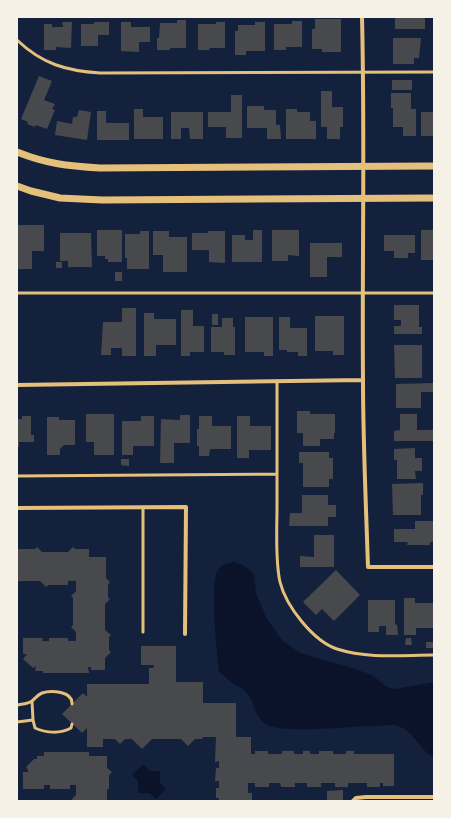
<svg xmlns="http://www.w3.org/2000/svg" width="451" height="818" font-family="'Roboto Condensed',sans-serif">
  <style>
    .water { fill: #0b132b }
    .building { fill: #48494c }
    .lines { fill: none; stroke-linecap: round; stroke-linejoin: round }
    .service { stroke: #e5c07b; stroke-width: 3 }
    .minor { stroke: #e5c07b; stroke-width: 4 }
    .tertiary { stroke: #e5c07b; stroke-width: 7 }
  </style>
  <rect width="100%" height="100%" fill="#14213d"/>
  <!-- water -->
  <path class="water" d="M234,562L245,566L254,574L256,593L266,617L282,640L300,653L352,668L372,675L387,687L395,689L434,682V757C420,752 416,732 398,726C392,724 383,726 377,726C353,726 285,734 267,725C254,718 255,702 246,692C243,688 235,685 231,682C227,679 223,675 219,672C217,654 209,583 218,570C222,564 228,563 234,562Z
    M143,764L150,771H160V783L166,789L156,799L149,793H138V781L132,775Z"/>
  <!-- building -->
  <path class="building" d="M395,17H425V29H395Z
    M315,19H341V52H322V49H312V29H315Z
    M177,20H186V48H170V50H157V38H159L160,23H177Z
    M292,21H302V47H286V50H274V24H292Z
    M62,22H72L71,48L56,47V50H44V24H52V27H63Z
    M94,22H109V35H98V46H81V24H94Z
    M121,22H131V27H150V42H139V52L121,51Z
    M216,22H225V48H209L210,50H198V24H216Z
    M255,22H265V51H246V55H235V31H238V25H255Z
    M393,38H421L419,58H414V64H393Z
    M39,76L52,81L44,100L55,104L52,109L55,110L47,129L36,125L35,127L27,124L28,122L21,119Z
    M392,80H412V90H392Z
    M321,91H332V107H343V127H340V139H327V127H321Z
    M391,93H411V109H416V136H403V127H393V108H391Z
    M231,95H242V138H226V127H208V112H231Z
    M247,106H264V110H276V125H280L281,139H267V128H247Z
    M134,109H143V117H163V139H134Z
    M286,109H297V112H310V121H316V139H286Z
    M79,110L91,112L87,140L55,135L57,121L72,124L73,117H77Z
    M97,111H106V123H129V140H97Z
    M171,112H203V139H190L189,128H181V139H171Z
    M421,112H434V136H421Z
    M18,225H44V251H32V269H18Z
    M97,230H122V262H108V259H105V256H97Z
    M253,230H262V262H232V235H245V240H253Z
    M272,230H299V256L288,255V261H272Z
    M421,230H434V260H421Z
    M140,231H149V269H127V258H125V234H140Z
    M153,231H169V237H187V272H163V255H153Z
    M208,231H225V263L209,262V250H192V233H208Z
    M60,233H91L92,267H68V261H60Z
    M384,235H415V253H408V258H394V251H384Z
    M310,243H342V257H327V277H310Z
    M56,262H62V268H56Z
    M115,272H122V281H115Z
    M394,305H419V327H422V334H394V326H401V320H394Z
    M122,308H136V356H122V348H111V355H101L103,322H122Z
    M181,310H193V326H204V352H190V356H181Z
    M144,313H154V319H176V345H156V356H144Z
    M212,314H218V325H212Z
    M315,316H344V355H333V351H315Z
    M245,317H273V356H264V352H245Z
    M279,317H290V328H307V356H298V352H287V350H279Z
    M222,318H233V327H235V355H224V352H211V327H222Z
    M394,345H422V378H395Z
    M433,383V392H421V408H396V384Z
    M297,411H310V414H335V433H334V439H320V446H303V433H297Z
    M86,414H114V455H94V442H86Z
    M400,414H417V430H434V441H394V431L400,430Z
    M180,415H190V443H174V463H160L161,419L180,420Z
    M22,416H31V435H34V442H19V447H17V419H22Z
    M141,416H154V446H133V455H122V421H141Z
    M199,416H212V426H231V449H210L209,456H199V446H197V429H199Z
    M237,416H250V426H271V450H249V458H237Z
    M47,417H59V420H75V445H64L60,449V455H47Z
    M415,448V458H422V471H415L416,479H397V460H394V449Z
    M299,452H329V458H333V479H329V487H303V463H299Z
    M121,459H129V466L121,465Z
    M423,483V495H421V515H393L392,484Z
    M302,495H328V505H336V517H328V526H289L290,513H302Z
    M415,521H434V542H430V545H407L408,542H394V529H415Z
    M314,535H334V567H300V556L314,557Z
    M37,547L42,552H68L73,547L75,549H89V557H106V578L110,582L108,585V597L110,599L105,604V630L111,635L109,637V650L111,652L105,658V670H91V667H88L89,673H43V671H35L36,666L33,668L23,659L27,654H23V638H43L42,641H49V638H68V641H76V632L71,627L73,625V598L71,596L76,591V581H68V585H48L46,587L40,581H17V549H35Z
    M336,570L360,595L334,621L322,609L316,615L303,602Z
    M404,598H415V603H434V628H416V635H404Z
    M368,600H395V625L397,624L398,635H386V626H379V632H368Z
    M406,638H411L412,645H405Z
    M426,642H434V648H426Z
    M141,646H176V682H203V703H236V737H251V754H255V751H268V754H282V751H294V754H303V751H310V754H319V751H333V754H346V751H354V754H394V786H383V783H380V787H367V783H348V787H335V783H321V787H307V783H295V787H281L280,783H269V787H255V783H248V793H252V801H219V798H216V788H219V781H215L216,768H219V761L215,762L216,737H203L202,739H195L188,746L181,739H152L142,749L132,739H125L120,744L115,739H103V747H87V728L82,733L62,714L83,693L87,697V684H149V668H153L154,665H141Z
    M44,752H89V756H107V768L112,772L109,775V789H107V801H73L72,799L76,795V785H70V789H50V785H44V789H23V772H28V770L26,767L34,759H37V756H44Z
    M343,790V801H327V791Z"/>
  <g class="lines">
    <!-- service -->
    <path class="service" d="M17,40C42,64 67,71 100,73L434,72
      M17,293H434
      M277,381C277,423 277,465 277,506C277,529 275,560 280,582C286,606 313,641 337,649C368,659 403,655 434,655
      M17,476L277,474
      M143,632V507
      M32,701L33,720
      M17,705C21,704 28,704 32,701C36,698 37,695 42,693C51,690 73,691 72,704
      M17,722L33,720L35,728C46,733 60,734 71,728L72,724"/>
    <!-- minor -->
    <path class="minor" d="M362,17C365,138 362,259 363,380C363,442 366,505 368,567H434
      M17,385L363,380
      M17,508L186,507L185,634
      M353,801L356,798L366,797H434"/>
    <!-- tertiary -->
    <path class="tertiary" d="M17,152C47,164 68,166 100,168L434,166
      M17,186L31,191L60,198L102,200L434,198"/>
  </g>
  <!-- border -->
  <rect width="451" height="818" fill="none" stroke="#f6f1e7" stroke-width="36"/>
</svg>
